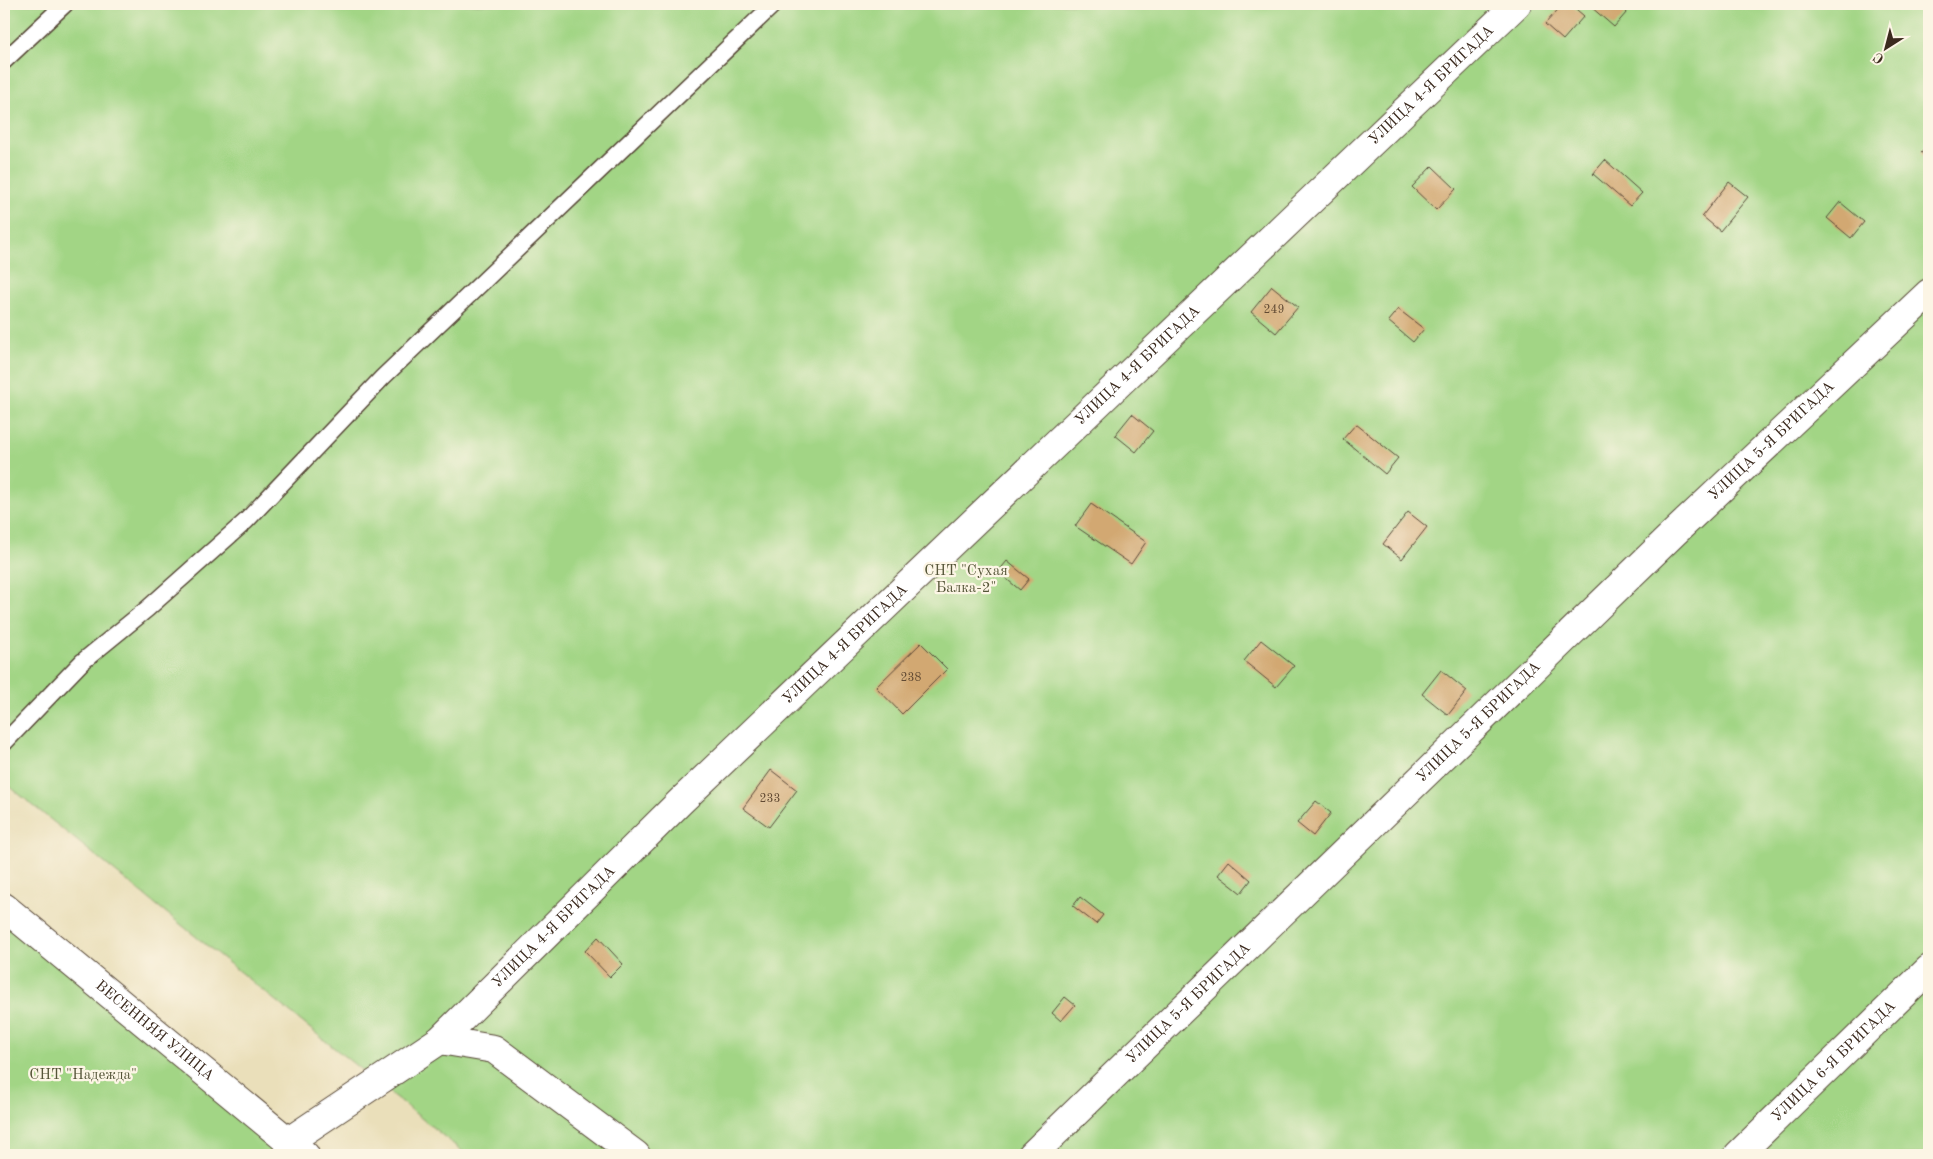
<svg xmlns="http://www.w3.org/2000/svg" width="1933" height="1159" font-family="'Old Standard TT',serif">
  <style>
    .green { fill: #a2d585; stroke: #6e8052 }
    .building { fill: #d2a872 }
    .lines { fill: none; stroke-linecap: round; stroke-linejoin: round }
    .lane-casing { stroke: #554535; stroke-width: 19 }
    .street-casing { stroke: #554535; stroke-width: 30 }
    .lane { stroke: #fff; stroke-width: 16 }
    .street { stroke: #fff; stroke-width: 28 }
    .labels { text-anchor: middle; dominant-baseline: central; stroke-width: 4.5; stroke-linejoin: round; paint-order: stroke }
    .number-label { font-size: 12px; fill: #614a33 }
    .street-label { font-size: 15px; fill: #3b2a1e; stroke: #fcf5e5 }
    .park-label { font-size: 15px; fill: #555538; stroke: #fcf5e5 }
  </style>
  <rect width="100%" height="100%" fill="#fcf5e5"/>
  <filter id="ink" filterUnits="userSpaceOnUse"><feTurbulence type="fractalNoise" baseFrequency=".02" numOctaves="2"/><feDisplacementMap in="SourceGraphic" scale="10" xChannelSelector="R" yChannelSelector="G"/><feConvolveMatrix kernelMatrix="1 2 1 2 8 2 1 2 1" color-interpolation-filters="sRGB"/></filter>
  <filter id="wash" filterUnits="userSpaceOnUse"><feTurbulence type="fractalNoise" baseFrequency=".0096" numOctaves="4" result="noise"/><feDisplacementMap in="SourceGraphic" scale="20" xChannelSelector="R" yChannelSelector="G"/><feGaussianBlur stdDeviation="1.12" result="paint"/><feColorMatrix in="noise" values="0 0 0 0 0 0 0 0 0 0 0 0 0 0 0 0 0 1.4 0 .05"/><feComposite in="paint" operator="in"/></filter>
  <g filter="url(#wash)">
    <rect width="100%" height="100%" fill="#eadfba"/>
    <!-- green -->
    <path class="green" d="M4,4H1929V1155H467L4,782Z
      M4,907L305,1155H4Z"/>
    <g id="blocks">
      <!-- building -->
      <path class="building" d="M1563,4H1570L1584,16L1563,40L1545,24Z
        M1593,4H1632L1633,5L1614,27L1590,6Z
        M1929,144V161L1921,152Z
        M1605,160L1642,193L1630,206L1593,174Z
        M1432,166L1456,189L1436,210L1412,187Z
        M1729,182L1748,197L1720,231L1702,216Z
        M1840,202L1864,222L1851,238L1827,218Z
        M1272,286L1298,307L1276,333L1251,312Z
        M1398,309L1424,329L1413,342L1388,321Z
        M1132,414L1153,431L1136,452L1115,435Z
        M1356,424L1398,458L1385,474L1343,439Z
        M1091,504L1146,542L1131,564L1075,526Z
        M1408,512L1427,527L1402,559L1383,544Z
        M1007,561L1029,579L1020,590L998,572Z
        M1261,640L1294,666L1276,687L1244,661Z
        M921,643L947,669L902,714L876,687Z
        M1441,670L1467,691L1448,715L1422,694Z
        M771,770L797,790L769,827L743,808Z
        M1316,801L1331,813L1313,836L1297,823Z
        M1229,861L1251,880L1241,893L1218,875Z
        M1080,897L1103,915L1096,924L1073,906Z
        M598,937L623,964L610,977L585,951Z
        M1065,997L1075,1005L1061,1021L1052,1013Z"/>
    </g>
  </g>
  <g filter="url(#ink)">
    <use href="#blocks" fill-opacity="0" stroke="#554535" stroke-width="1"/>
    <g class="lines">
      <!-- lane casing -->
      <g class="lane-casing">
        <path id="lane" d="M4,61L65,4
          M4,743L82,662L147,609L246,521L383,377L774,4"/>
      </g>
      <!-- street casing -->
      <g class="street-casing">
        <g id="street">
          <path id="s1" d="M4,907L305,1155"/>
          <path d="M440,1040L494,1049L636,1155"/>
          <path id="s2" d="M289,1141L440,1040L680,802L1517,4"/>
          <path id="s3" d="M1032,1155L1674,533L1929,293"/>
          <path id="s4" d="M1738,1155L1929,969"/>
        </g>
      </g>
      <!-- lane -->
      <use href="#lane" class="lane"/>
      <!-- street -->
      <use href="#street" class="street"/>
    </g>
  </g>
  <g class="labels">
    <!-- number labels -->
    <g class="number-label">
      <text x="1274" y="310">249</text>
      <text x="911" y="678">238</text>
      <text x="770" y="799">233</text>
    </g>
    <!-- street labels -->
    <g class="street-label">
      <text stroke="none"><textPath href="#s2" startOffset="1558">УЛИЦА 4-Я БРИГАДА</textPath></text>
      <text stroke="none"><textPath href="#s2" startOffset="1152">УЛИЦА 4-Я БРИГАДА</textPath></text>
      <text stroke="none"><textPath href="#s3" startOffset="1028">УЛИЦА 5-Я БРИГАДА</textPath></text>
      <text stroke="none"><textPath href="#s2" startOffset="748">УЛИЦА 4-Я БРИГАДА</textPath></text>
      <text stroke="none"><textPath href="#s3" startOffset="622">УЛИЦА 5-Я БРИГАДА</textPath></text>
      <text stroke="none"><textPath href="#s2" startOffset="342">УЛИЦА 4-Я БРИГАДА</textPath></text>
      <text stroke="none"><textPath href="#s3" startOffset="218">УЛИЦА 5-Я БРИГАДА</textPath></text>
      <text stroke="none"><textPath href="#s1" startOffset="195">ВЕСЕННЯЯ УЛИЦА</textPath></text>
      <text stroke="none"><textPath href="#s4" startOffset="134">УЛИЦА 6-Я БРИГАДА</textPath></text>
    </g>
    <!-- park labels -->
    <g class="park-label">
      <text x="966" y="571">СНТ "Сухая<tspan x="966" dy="17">Балка-2"</tspan></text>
      <text x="83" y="1075">СНТ "Надежда"</text>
    </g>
  </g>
  <!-- margin -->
  <rect width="1933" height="1159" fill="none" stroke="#fcf5e5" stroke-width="20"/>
  <!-- north arrow -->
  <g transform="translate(1886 48) rotate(216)" stroke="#fcf5e5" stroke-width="4" paint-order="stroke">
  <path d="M0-4L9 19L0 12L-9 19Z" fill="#3b2a1e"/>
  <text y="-8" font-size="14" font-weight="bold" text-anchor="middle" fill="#3b2a1e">С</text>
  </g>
</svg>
